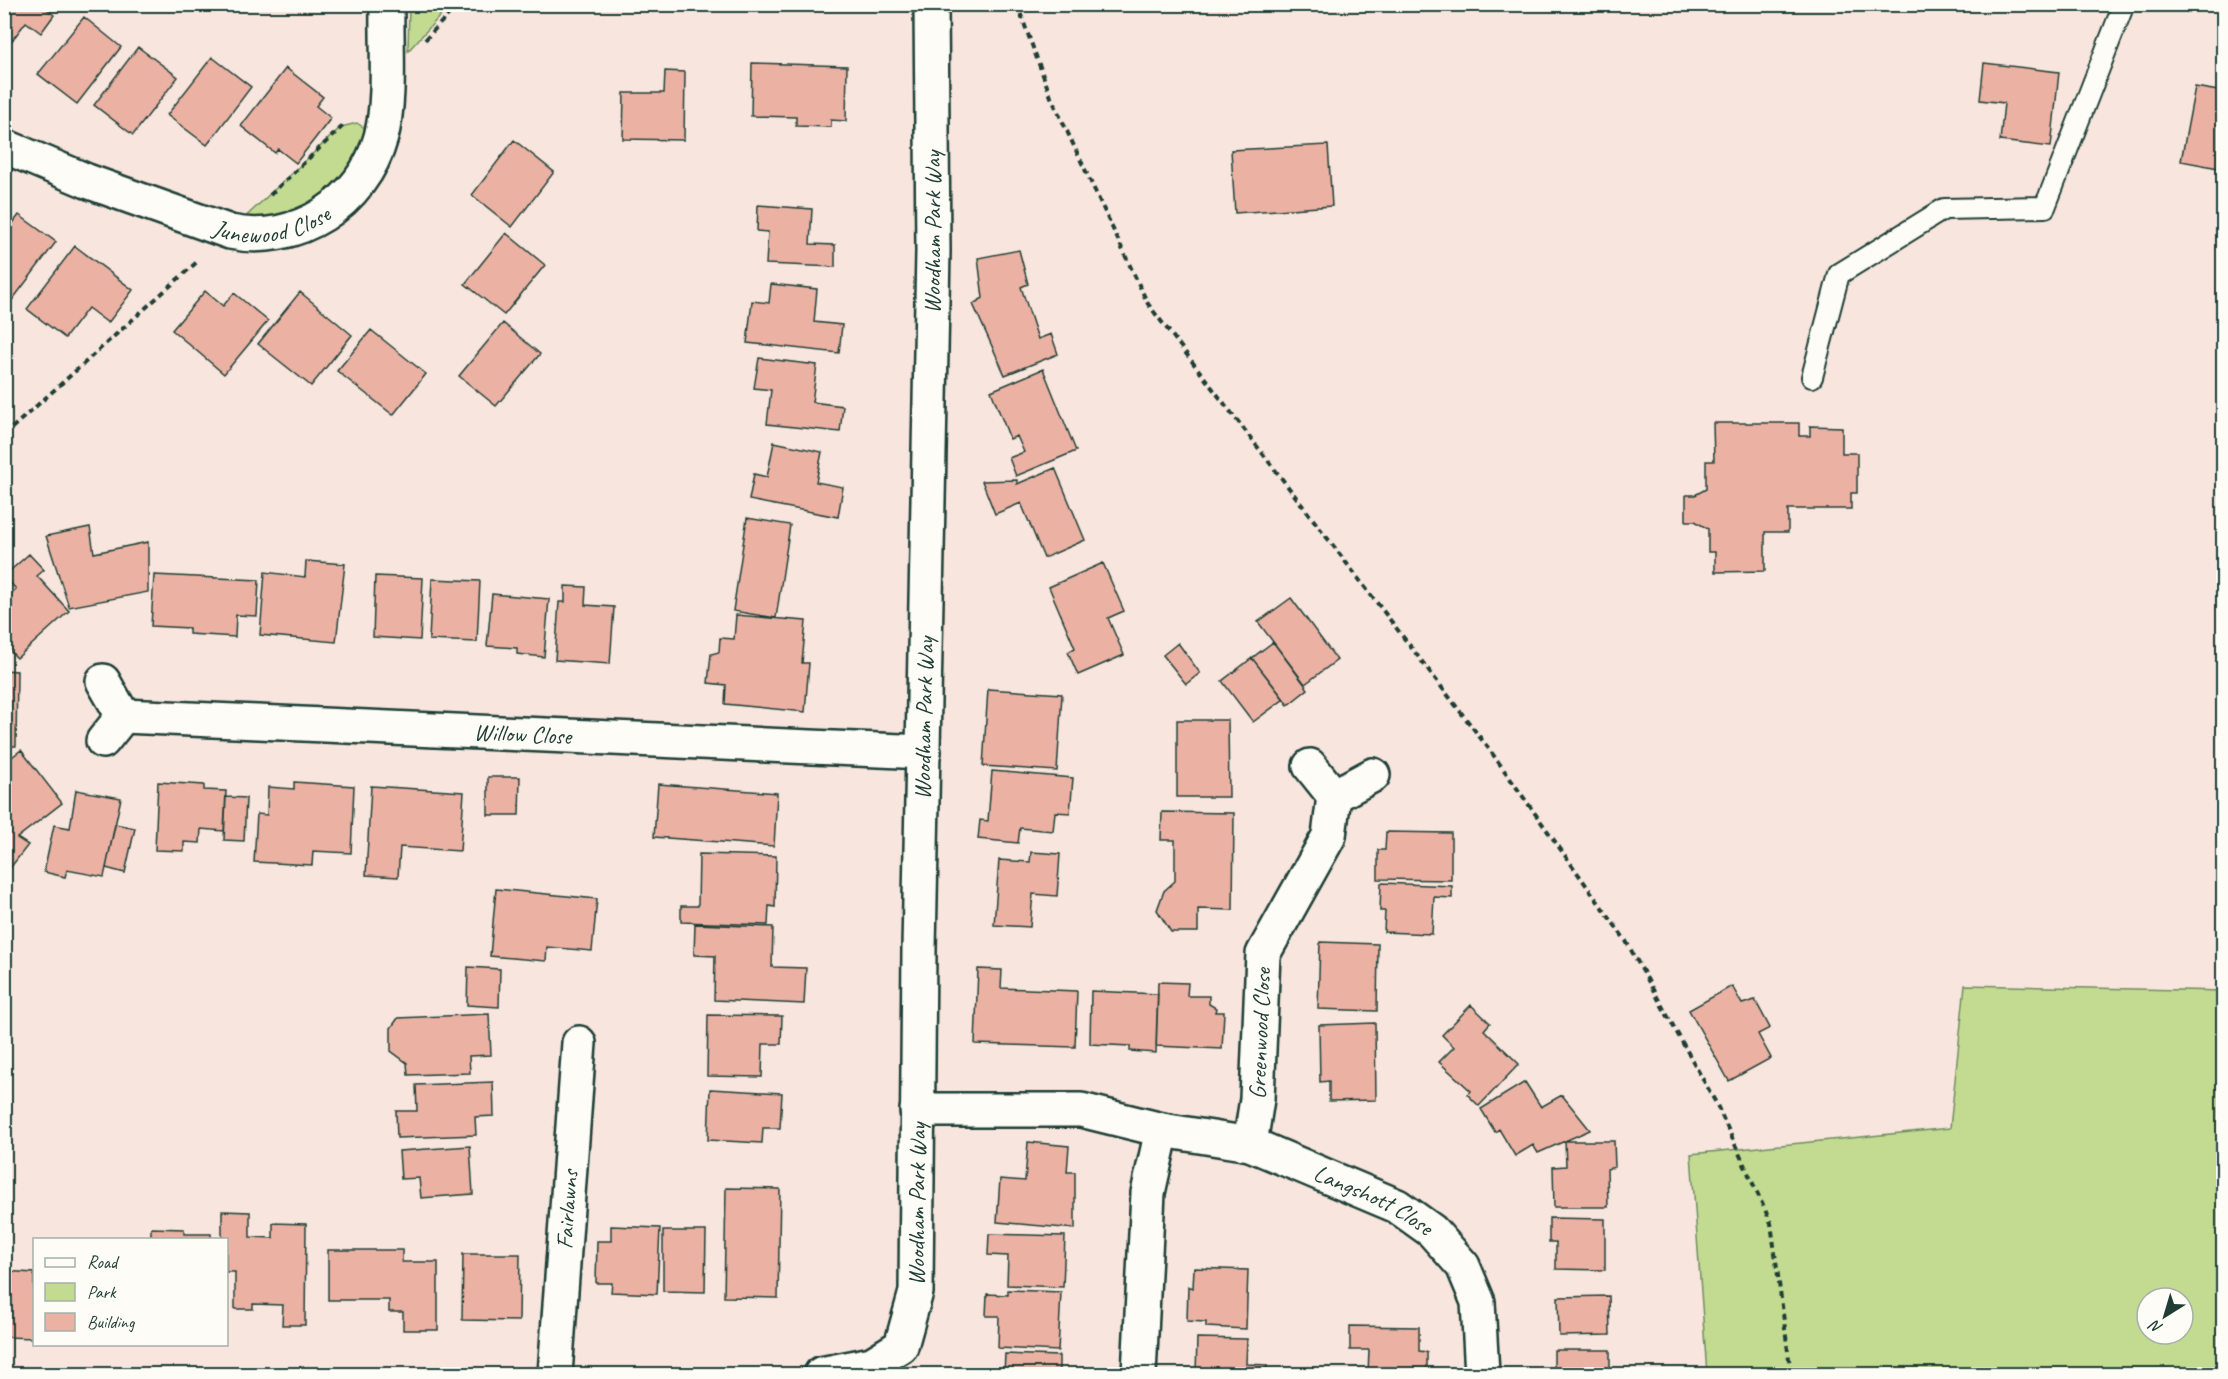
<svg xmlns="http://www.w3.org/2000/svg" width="2228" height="1379" font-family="Caveat,sans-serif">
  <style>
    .green { fill: #c3db91; stroke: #718c62; stroke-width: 1.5; fill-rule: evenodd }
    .building { fill: #ebb2a4; stroke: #1f3d34; stroke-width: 1.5 }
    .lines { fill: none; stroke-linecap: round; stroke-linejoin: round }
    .lane-casing { stroke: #1f3d34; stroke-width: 24 }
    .street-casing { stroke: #1f3d34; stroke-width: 38 }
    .path { stroke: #1f3d34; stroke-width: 4; stroke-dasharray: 6 4.5; stroke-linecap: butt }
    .lane { stroke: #fdfcf7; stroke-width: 20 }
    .street { stroke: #fdfcf7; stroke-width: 33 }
    .labels { text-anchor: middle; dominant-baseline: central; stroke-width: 5; stroke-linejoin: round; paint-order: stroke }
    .street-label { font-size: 24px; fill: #1f3d34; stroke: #fdfcf7 }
  </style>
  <rect width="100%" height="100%" fill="#f8e6de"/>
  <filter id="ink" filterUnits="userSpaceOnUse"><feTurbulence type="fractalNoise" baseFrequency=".0167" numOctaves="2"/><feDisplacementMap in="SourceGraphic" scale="12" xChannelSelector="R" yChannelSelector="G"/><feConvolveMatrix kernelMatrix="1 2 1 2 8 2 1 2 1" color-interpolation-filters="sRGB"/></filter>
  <g filter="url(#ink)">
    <!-- green -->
    <path class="green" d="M409,5H450L408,51Z
      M357,123L369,131L357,165L303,216L238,224L341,127Z
      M1965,985L2223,991V1374H1707L1691,1154L1950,1128ZM2147,1298H2183V1334H2147Z"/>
    <!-- building -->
    <path class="building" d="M4,4H41L54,15L41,33L26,22L4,51Z
      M84,17L121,47L77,104L38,74Z
      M138,47L178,77L133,135L94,105Z
      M212,57L251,87L207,145L167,115Z
      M752,63L847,66L846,121L831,120V127L796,126V117L751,116Z
      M1984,63L2059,72L2051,147L2000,141L2004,103L1980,100Z
      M286,68L323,97L316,106L331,118L296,163L278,149L275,153L241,126Z
      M665,71L685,72L684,140L623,139L624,93H664Z
      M2195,87L2224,92V169L2181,161Z
      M514,140L554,172L512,227L472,195Z
      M1328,145L1332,206L1235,213L1231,150Z
      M758,205L812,209L810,244L835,245V267L766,264L768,232L757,231Z
      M19,215L56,242L10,303L4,299V235Z
      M506,233L545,265L504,315L465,284Z
      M75,246L133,290L108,323L88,308L65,338L27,309Z
      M1019,250L1028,284L1021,287L1038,339L1051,334L1058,354L1005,375L973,304L983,298L978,258Z
      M771,284L817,289L814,322L842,325L839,353L747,343L752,301L769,303Z
      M205,291L223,306L234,293L268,321L224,374L172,330Z
      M300,292L352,335L311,386L258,344Z
      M503,323L540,354L496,406L459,376Z
      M371,330L426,374L393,415L337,371Z
      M759,358L817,365L812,402L843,406L840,432L767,424L771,390L754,388Z
      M1043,369L1076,451L1016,476L1009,458L1024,452L1017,436L1010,439L991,391Z
      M1713,423H1799V436H1810V426L1842,427V453H1857V493H1851V509H1788V532H1765V571L1715,572V552H1708V529L1695,521H1686V495H1695L1706,489V461H1714Z
      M774,442L822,452L816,482L843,487L838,517L749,500L754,474L767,477Z
      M1055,468L1085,540L1044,558L1021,503L995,514L982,481L1017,480V484Z
      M747,518L790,525L776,618L733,611Z
      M90,527L94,553L148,542V592L69,607L46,536Z
      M29,554L44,570L37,576L69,611L17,658L4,645V600L16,589L4,576Z
      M306,561L345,564L336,642L260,635L265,572L305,577Z
      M1103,563L1124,611L1108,618L1124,655L1078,675L1068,652L1075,648L1049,587Z
      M154,575L259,580L257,616L236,615L235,637L189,634V628L151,626Z
      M375,576L423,578L420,640L373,637Z
      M432,579L480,581L477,642L429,640Z
      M565,586L586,587L585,605L614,607L610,664L555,660L559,602H565Z
      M492,594L549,599L544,657L517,654V648L487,646Z
      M1291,598L1337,660L1305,684L1258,622Z
      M736,615L806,621L802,663H809L805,712L725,704L726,685L708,683L711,654L719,652L720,638L734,639Z
      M1273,642L1308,689L1288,705L1252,658Z
      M1178,643L1200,673L1186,684L1163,655Z
      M1252,658L1284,699L1253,722L1222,681Z
      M4,670L17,671L16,746H4Z
      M988,689L1062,694L1057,771L983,766Z
      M1177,720H1228L1229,797H1177Z
      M21,750L62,803L17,838L28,845L7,872L4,870V831L8,827L4,822V763Z
      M992,771L1073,778L1070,813L1055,812L1053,831L1020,828L1018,843L978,839L980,820L988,821Z
      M488,777H520L519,815H488Z
      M158,782L204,785V790L226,791L224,831L201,829L200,843L184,842V851L155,850Z
      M294,782L354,786L351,853L313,851L312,865L254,862L257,814L267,815L268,787L294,789Z
      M658,784L777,793L774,846L654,837Z
      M371,786L464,792L460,851L400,847L398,877L366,875Z
      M76,790L121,798L104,877L67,870L65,877L44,872L54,825L70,828Z
      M226,797L246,798L244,841L224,840Z
      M1162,812L1234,813L1233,910L1198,909V932H1171L1157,910L1164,891L1175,881V840H1161Z
      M115,824L135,828L125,873L106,868Z
      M1386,832L1451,833V880L1378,879V850H1385Z
      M1031,852L1060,854L1057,896L1033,894L1030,927L994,925L999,860L1030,862Z
      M699,854L776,856L775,907L769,906L768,925L681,922V906H698Z
      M1381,883L1452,886V898L1434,897L1432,934L1384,932L1385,911H1380Z
      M496,889L597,899L592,951L547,947L546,961L490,956Z
      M695,924L773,927L772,967L806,968L804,1004L714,1000L715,956L694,955Z
      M1320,942L1378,944L1377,1011L1318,1009Z
      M468,967L500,969L499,1007L467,1005Z
      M978,969L1002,970L1001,988L1077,991L1075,1047L975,1044Z
      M1158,982L1188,983L1187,996H1209V1004L1216,1008L1215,1012H1224L1222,1049L1156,1046Z
      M1732,986L1742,1004L1755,1000L1770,1028L1758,1034L1771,1058L1729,1081L1689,1010Z
      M1091,991L1158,994L1156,1053L1130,1051V1046L1090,1044Z
      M1471,1005L1490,1023L1484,1030L1519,1064L1479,1106L1467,1094L1471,1091L1439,1062L1454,1047L1442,1035Z
      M489,1014L491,1055L469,1056L470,1073L408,1075L407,1063L391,1051V1028L398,1018Z
      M708,1015L782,1016L781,1044H763L762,1077L707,1076Z
      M1375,1023L1376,1100L1329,1101V1081L1320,1082L1319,1025Z
      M493,1082L494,1116L475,1117L476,1135L397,1138L396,1111H417L416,1085Z
      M1525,1082L1541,1107L1562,1095L1590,1130L1538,1153L1533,1145L1515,1156L1499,1129L1495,1132L1481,1109Z
      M710,1089L782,1093L780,1128H763L762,1143L708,1140Z
      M1565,1141H1614L1615,1167L1607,1169L1608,1207H1554L1553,1167L1566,1166Z
      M1028,1142L1069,1146L1067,1172H1075V1229L997,1222L1000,1179L1025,1181Z
      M470,1146L473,1194L421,1198L419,1178L401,1179L399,1151Z
      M726,1188L780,1189L778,1298L724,1297Z
      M222,1211L250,1212V1237L273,1238V1223L306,1224L305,1325H282L283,1305L253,1304V1309H235V1272H226V1240H222Z
      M1549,1218L1605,1219V1270L1556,1269V1242H1549Z
      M611,1226L660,1228L657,1294L611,1292L612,1283H596L597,1241H611Z
      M151,1228L184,1229V1234H211V1240H151Z
      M663,1231H706L705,1292L663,1291Z
      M989,1234L1065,1236L1063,1287L1007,1285L1008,1256L988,1255Z
      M328,1250H402V1262H438V1330H403V1312H389V1300H328Z
      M463,1254H520L519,1321L462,1320Z
      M1194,1268L1248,1270L1246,1329L1206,1327V1322L1187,1321L1188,1286L1193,1288Z
      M4,1271L34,1273V1338L6,1337L7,1343L4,1342Z
      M1008,1290L1061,1292L1058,1351L998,1348L999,1316H986L987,1294L1008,1295Z
      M1609,1296L1610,1335L1559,1336L1558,1297Z
      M1350,1326L1419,1327V1351L1427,1352V1374H1368L1369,1350H1350Z
      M1197,1338L1247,1339L1246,1364L1267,1365V1374H1196Z
      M1554,1350H1610V1374L1554,1373Z
      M1005,1354L1059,1356V1374H1004Z"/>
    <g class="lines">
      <!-- lane casing -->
      <g class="lane-casing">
        <path id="lane" d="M1812,377L1839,274L1944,209L2045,207L2124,4"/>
      </g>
      <!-- street casing -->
      <g class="street-casing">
        <g id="street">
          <path id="s1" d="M4,146L87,181L230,232C296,246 363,203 381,137C391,100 386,44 387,4"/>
          <path d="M103,681L123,716L103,741"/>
          <path id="s2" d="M123,716L924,752"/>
          <path d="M1310,766L1334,796L1373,775"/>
          <path id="s3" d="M917,1110H1081L1162,1130L1250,1144L1397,1206L1432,1231L1463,1266L1478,1302L1482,1374"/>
          <path id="s4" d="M1250,1144L1257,1099L1263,954L1329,836L1334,796"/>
          <path id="s5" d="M555,1374L579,1043"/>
          <path id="s6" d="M821,1374L872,1364L901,1346L916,1292L919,949L933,251L931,4"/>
          <path d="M1139,1374L1148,1193L1162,1130"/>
        </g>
      </g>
      <!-- path -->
      <path class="path" d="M1017,4L1051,97L1148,304L1489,749L1626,941L1716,1103L1771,1223L1791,1374
        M425,40L458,4
        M270,195L345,124
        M4,435L198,261"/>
      <!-- lane -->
      <use href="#lane" class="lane"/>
      <!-- street -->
      <use href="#street" class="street"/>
    </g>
  </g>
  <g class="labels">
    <!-- street labels -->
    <g class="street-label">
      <text stroke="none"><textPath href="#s1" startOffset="285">Junewood Close</textPath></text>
      <text stroke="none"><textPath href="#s6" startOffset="1202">Woodham Park Way</textPath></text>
      <text stroke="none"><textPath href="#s6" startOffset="716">Woodham Park Way</textPath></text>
      <text stroke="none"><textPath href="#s2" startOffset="400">Willow Close</textPath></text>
      <text stroke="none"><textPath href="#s4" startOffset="111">Greenwood Close</textPath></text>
      <text stroke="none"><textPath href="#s3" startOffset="472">Langshott Close</textPath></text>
      <text stroke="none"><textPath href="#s6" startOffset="230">Woodham Park Way</textPath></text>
      <text stroke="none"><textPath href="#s5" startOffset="165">Fairlawns</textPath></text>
    </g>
  </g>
  <!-- margin -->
  <rect width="2228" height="1379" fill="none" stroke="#fdfcf7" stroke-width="24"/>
  <rect x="12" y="12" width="2204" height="1355" fill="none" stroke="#1f3d34" stroke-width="2" filter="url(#ink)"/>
  <!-- legend -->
  <rect x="33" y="1238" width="195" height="108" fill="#fdfcf7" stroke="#a4b0a9" stroke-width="1.5"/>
  <rect x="45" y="1258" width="30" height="9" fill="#fdfcf7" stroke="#a4b0a9" stroke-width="1.5"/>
  <text x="87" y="1268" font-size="18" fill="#1f3d34">Road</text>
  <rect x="45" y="1283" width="30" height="18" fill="#c3db91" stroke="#a4b0a9" stroke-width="1.5"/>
  <text x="87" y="1298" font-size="18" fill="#1f3d34">Park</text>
  <rect x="45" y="1313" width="30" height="18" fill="#ebb2a4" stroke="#a4b0a9" stroke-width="1.5"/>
  <text x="87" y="1328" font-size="18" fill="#1f3d34">Building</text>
  <!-- north arrow -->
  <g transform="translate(2165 1316) rotate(217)"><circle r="28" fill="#fdfcf7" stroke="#a4b0a9" stroke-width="1.5"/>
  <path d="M0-4.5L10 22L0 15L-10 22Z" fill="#1f3d34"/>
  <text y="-9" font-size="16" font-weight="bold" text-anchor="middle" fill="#1f3d34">N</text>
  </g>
</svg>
